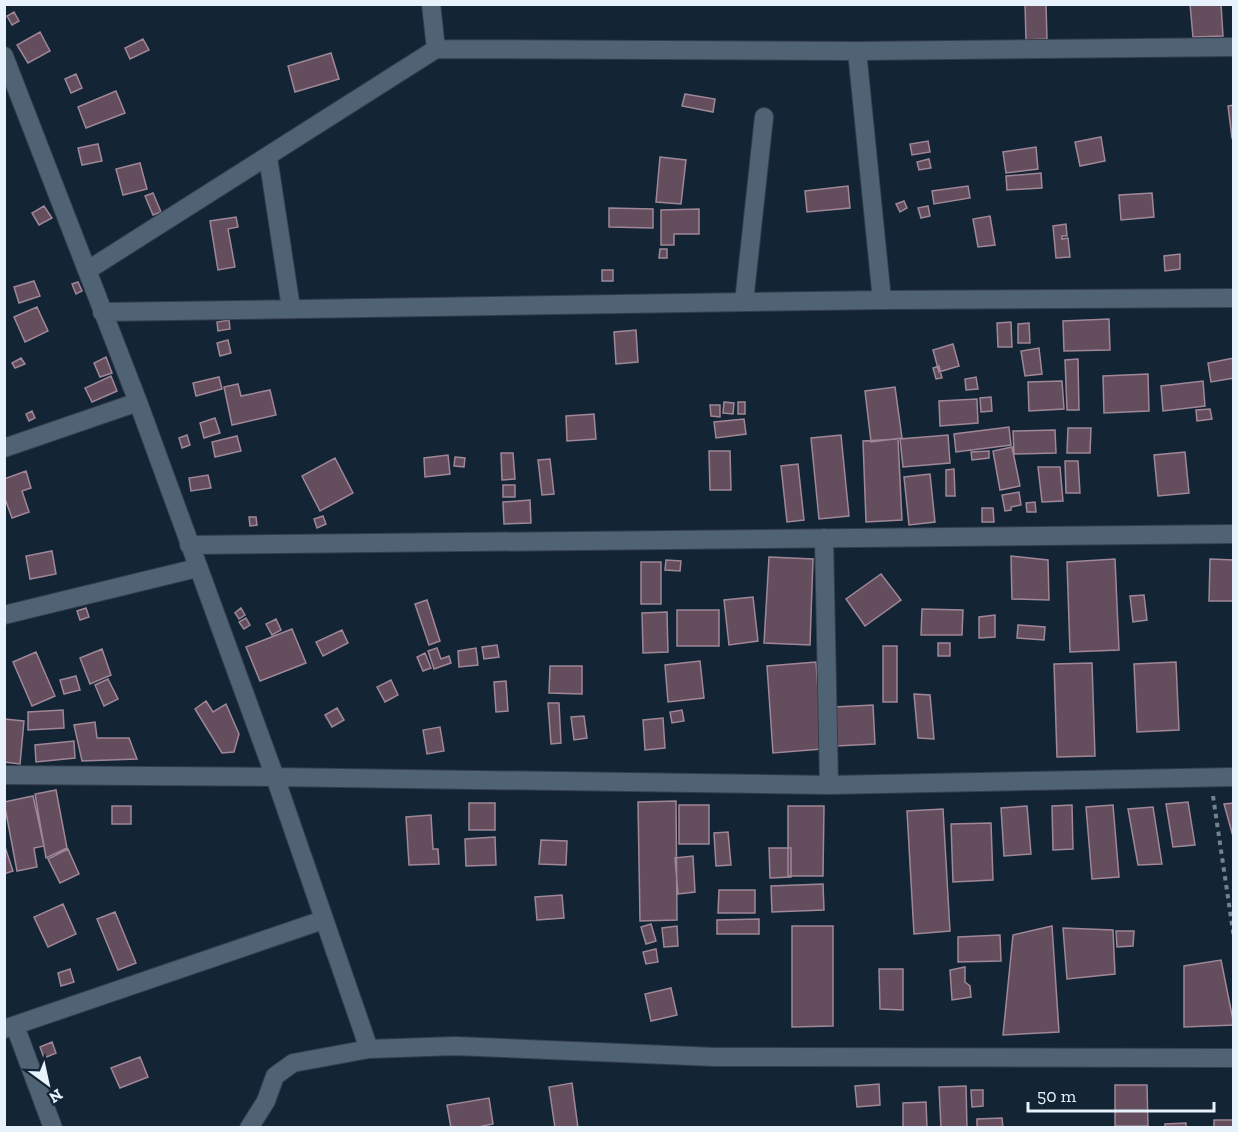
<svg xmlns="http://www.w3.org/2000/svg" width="1238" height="1132" font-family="'Zilla Slab',serif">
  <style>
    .building { fill: #644e5e; stroke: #9f8798; stroke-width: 1.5 }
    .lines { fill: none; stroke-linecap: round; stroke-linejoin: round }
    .minor-casing { stroke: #343f4d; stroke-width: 20 }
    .path { stroke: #748290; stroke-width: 4; stroke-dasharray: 4.5 4.5; stroke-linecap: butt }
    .minor { stroke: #506375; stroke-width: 18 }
  </style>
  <rect width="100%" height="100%" fill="#132434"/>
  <!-- building -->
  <path class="building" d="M1025,4H1046L1047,39L1026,40Z
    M1190,4H1221L1223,36L1193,37Z
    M14,12L19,21L12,25L7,16Z
    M40,32L50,51L28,63L17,45Z
    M143,39L149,50L130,59L125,48Z
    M331,53L339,79L295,92L288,66Z
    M76,74L82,88L71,93L65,79Z
    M116,91L125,113L86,128L78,107Z
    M685,94L715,99L713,112L682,106Z
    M1234,105V138H1232L1228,106Z
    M1101,137L1105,161L1080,166L1075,142Z
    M928,141L930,152L912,155L910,144Z
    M98,144L102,161L82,165L78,148Z
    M1036,147L1038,169L1006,173L1003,152Z
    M660,157L686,160L681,204L656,202Z
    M929,159L931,168L919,170L917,162Z
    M140,163L147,189L123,195L116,169Z
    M1041,173L1042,188L1007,190L1006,176Z
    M848,186L850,208L807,212L805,191Z
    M968,186L970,198L934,204L932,191Z
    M153,193L161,212L153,215L145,196Z
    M1152,193L1154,217L1121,220L1119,195Z
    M904,201L907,208L900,212L896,204Z
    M44,206L52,218L39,225L32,213Z
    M928,206L930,216L921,218L918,208Z
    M609,208L653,209V228L609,227Z
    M699,209V234H674V245H661V210Z
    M990,216L995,245L978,247L973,219Z
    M236,217L238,227L228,229L235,267L218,270L210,221Z
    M1066,224L1067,236H1062V239L1068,238L1070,257L1056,258L1053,226Z
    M660,249H667V258H659Z
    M1180,254V269L1165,271L1164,256Z
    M602,270H613V281H602Z
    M34,281L40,296L19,303L14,287Z
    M78,282L82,291L76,294L72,284Z
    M37,307L48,331L25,342L14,317Z
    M1109,319L1110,350L1064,351L1063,321Z
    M229,320L230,329L218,331L217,322Z
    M1011,322L1012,347H998L997,323Z
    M1029,323L1030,343H1018V324Z
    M636,330L638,362L616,364L614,332Z
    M228,340L231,353L220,356L217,343Z
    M953,344L959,366L939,372L933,350Z
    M1039,348L1042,374L1025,376L1021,351Z
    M106,357L112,373L100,377L94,363Z
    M21,358L25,364L15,368L12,363Z
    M1234,358V378L1211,382L1208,363Z
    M1078,359L1079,410H1067L1065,360Z
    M939,366L942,378L936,379L933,368Z
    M1148,374L1149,411L1104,413L1103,376Z
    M111,376L117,391L92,402L85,388Z
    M219,377L222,389L196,396L193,383Z
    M976,377L978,389L966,390L965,379Z
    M1062,381L1064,409L1029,411L1028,382Z
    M1203,381L1205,406L1163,411L1161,386Z
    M238,384L241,396L270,390L276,415L232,425L224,387Z
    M895,387L902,438L871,442L865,391Z
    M991,397L992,411L981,412L980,398Z
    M977,399L978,423L940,426L939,401Z
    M724,402L734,403L733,414L723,413Z
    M738,402H745V414H738Z
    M710,405H720V417L711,416Z
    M1210,409L1212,419L1197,421L1196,410Z
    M32,411L35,418L29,421L26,414Z
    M594,414L596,439L567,441L566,416Z
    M215,418L220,433L204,438L200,423Z
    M744,419L746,434L716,438L714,422Z
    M1009,427L1011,445L956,452L954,434Z
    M1068,428H1091L1090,453H1067Z
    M1055,430L1056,453L1014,454L1013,431Z
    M187,435L190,445L182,448L179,438Z
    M841,435L849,516L819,519L811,438Z
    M948,435L950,463L903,467L900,439Z
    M237,436L241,451L215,457L212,442Z
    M898,439L902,520L866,522L863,441Z
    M1012,447L1020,486L1000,490L993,451Z
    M709,451H730L731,490H710Z
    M989,451V458L972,460L971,452Z
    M1185,452L1189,493L1158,496L1154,455Z
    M501,453H513L515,479L502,480Z
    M448,455L450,474L425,477L424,458Z
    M455,457L465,458L464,467L454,466Z
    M335,458L353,493L320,511L302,476Z
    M550,459L554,494L542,495L538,460Z
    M1065,461H1078L1080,493H1066Z
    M798,464L804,520L787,522L781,466Z
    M1038,467H1060L1063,501L1042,502Z
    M954,469L955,496H946V470Z
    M26,471L31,488L22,491L29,512L12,518L4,496V479Z
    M930,474L935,522L909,525L904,477Z
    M208,475L211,488L191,491L189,478Z
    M503,485H515V497H503Z
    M1019,492L1021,505L1011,507V510L1005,511L1002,495Z
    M530,500L531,523L504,524L503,502Z
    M1035,502L1036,512H1027L1026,503Z
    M982,508H993L994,522H982Z
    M323,516L326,524L317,528L314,519Z
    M249,517H256L257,525L250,526Z
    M52,551L56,574L30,579L26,556Z
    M1011,556L1048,560L1049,600L1012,599Z
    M769,557L813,559L810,645L764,643Z
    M1115,559L1119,650L1070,652L1067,562Z
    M1210,559L1234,560V601H1209Z
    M666,560L681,561L680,571L665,570Z
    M641,562H661V604H641Z
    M881,574L901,600L865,626L846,599Z
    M1144,595L1147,620L1133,622L1130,596Z
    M753,597L758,641L729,645L724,600Z
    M427,600L440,641L429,645L415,604Z
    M86,608L89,617L80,620L77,611Z
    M241,608L245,615L239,619L235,613Z
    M922,609L963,610L962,635H921Z
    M677,610H719V646H677Z
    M667,612L668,652L643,653L642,613Z
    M995,615V637L979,638V617Z
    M246,618L250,625L244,629L239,622Z
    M276,619L281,630L272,635L266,624Z
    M1018,625L1045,627L1044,640L1017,638Z
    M292,629L306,663L260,681L246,647Z
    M342,630L348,643L323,656L316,642Z
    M938,643H950V656H938Z
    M497,645L499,657L484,659L482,647Z
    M883,646H897V702H883Z
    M437,648L441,659L449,656L451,663L434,669L428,651Z
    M476,648L478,665L459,667L458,651Z
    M102,649L111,675L90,684L80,658Z
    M36,652L55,696L32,706L13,662Z
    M425,653L431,668L423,671L417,657Z
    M700,661L704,698L668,702L665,665Z
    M816,662L822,749L773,753L767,666Z
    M1176,662L1179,730L1137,732L1134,664Z
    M1092,663L1095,756L1057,757L1054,664Z
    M550,666H582V694L549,693Z
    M76,676L80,690L64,694L60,680Z
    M108,679L118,699L104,706L95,685Z
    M391,680L398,695L385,702L377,687Z
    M506,681L508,711L496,712L494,682Z
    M914,694L930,695L934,739L918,738Z
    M206,701L213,712L226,704L239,734L234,752L222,753L195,709Z
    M548,703H559L561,743L551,744Z
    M873,705L875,744L836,746L834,707Z
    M337,708L344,720L332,727L325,715Z
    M63,710L64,728L28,730V712Z
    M682,710L684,721L672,723L670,712Z
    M584,716L587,738L574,740L571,717Z
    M663,718L665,748L645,750L643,720Z
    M4,719L24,721L20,764L4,762Z
    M95,722L97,738H129L137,759L82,761L74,725Z
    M440,727L444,751L427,754L423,730Z
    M74,741L75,758L36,762L35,745Z
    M56,790L67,848L46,858L35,794Z
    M33,796L44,846L34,848L37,867L17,871L4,802Z
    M676,801L677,920L640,921L638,802Z
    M1188,802L1195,845L1173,847L1166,804Z
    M469,803H495V830H469Z
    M1234,803V840L1224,804Z
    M679,805H709V844H679Z
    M1072,805L1073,849L1053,850L1052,806Z
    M1113,805L1119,877L1092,879L1086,807Z
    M112,806H131V824H112Z
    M788,806H824L823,876H788Z
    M1027,806L1031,854L1004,856L1001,808Z
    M1153,807L1162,864L1138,865L1128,809Z
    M943,809L950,931L914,934L907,811Z
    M431,815L433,849H438L439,864L409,865L406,817Z
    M991,823L993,880L953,882L951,824Z
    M728,832L731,865L716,866L714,833Z
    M495,837L496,865L466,866L465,839Z
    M541,840L567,841L566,865L539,864Z
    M4,844L13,871L4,874Z
    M769,848H791V877L770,878Z
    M68,849L79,874L60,883L48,859Z
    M693,856L695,892L678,894L675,858Z
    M823,884L824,910L772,912L771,886Z
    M719,890H755V913H718Z
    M562,895L564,918L537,920L535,897Z
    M63,904L76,934L48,947L34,917Z
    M115,912L136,963L118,970L97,919Z
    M759,919V934H717V920Z
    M651,924L656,941L646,944L641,927Z
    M677,926L678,946L664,947L662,928Z
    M792,926H833V1026L792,1027Z
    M1052,926L1059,1032L1003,1035L1013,935Z
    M1063,928L1113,930L1115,974L1067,979Z
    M1116,931H1134L1133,946L1117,947Z
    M1000,935L1001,961L958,962V937Z
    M656,949L658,962L646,964L643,952Z
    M1221,960L1234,1025L1184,1027V966Z
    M965,967V982L970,986L971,997L952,1000L950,970Z
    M70,969L74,982L61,986L58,973Z
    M879,969H903V1010L880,1009Z
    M671,988L677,1015L651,1021L645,994Z
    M52,1042L56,1053L44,1058L40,1047Z
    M140,1057L148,1077L120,1088L111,1068Z
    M572,1083L578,1128H555L549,1087Z
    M879,1084L880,1105L857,1107L855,1086Z
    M1115,1085H1147L1148,1126H1115Z
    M966,1086L967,1128H941L939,1087Z
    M971,1090H983V1106L972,1107Z
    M489,1098L493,1124L473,1128H451L447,1105Z
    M926,1102L927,1128H903V1103Z
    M1002,1118L1003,1128H977V1119Z
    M1214,1120H1234V1128H1214Z
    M1186,1123V1128H1165V1124Z"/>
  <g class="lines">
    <!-- minor casing -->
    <g class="minor-casing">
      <path id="minor" d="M431,4L436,49
        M857,51L882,300
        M4,56L138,402L275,777L369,1049
        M268,157L291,308
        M88,270L436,49L857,51L1234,47
        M744,302L764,117
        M102,312L882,300L1234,298
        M4,448L138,402
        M824,538L829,785
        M189,545L1234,534
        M4,615L197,568
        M4,775L275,777L829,785L1234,777
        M15,1026L53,1128
        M4,1029L323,920
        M249,1128L266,1101L275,1076L293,1063L369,1049L455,1046L715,1057L1234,1058"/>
    </g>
    <!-- path -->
    <path class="path" d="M1213,796L1234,938"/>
    <!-- minor -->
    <use href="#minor" class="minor"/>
  </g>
  <!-- border -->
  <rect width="1238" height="1132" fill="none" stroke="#e7f2fd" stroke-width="12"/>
  <!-- north arrow -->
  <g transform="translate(48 1084) rotate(147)" stroke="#132434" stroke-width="4.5" paint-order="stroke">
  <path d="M0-4.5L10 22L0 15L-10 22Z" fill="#e7f2fd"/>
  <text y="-9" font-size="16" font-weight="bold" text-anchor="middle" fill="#e7f2fd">N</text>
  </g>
  <!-- scale -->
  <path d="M1028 1102v9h186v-9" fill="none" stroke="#e7f2fd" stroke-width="3"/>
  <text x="1037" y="1102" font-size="18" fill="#e7f2fd" stroke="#132434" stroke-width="4.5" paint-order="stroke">50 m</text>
</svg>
